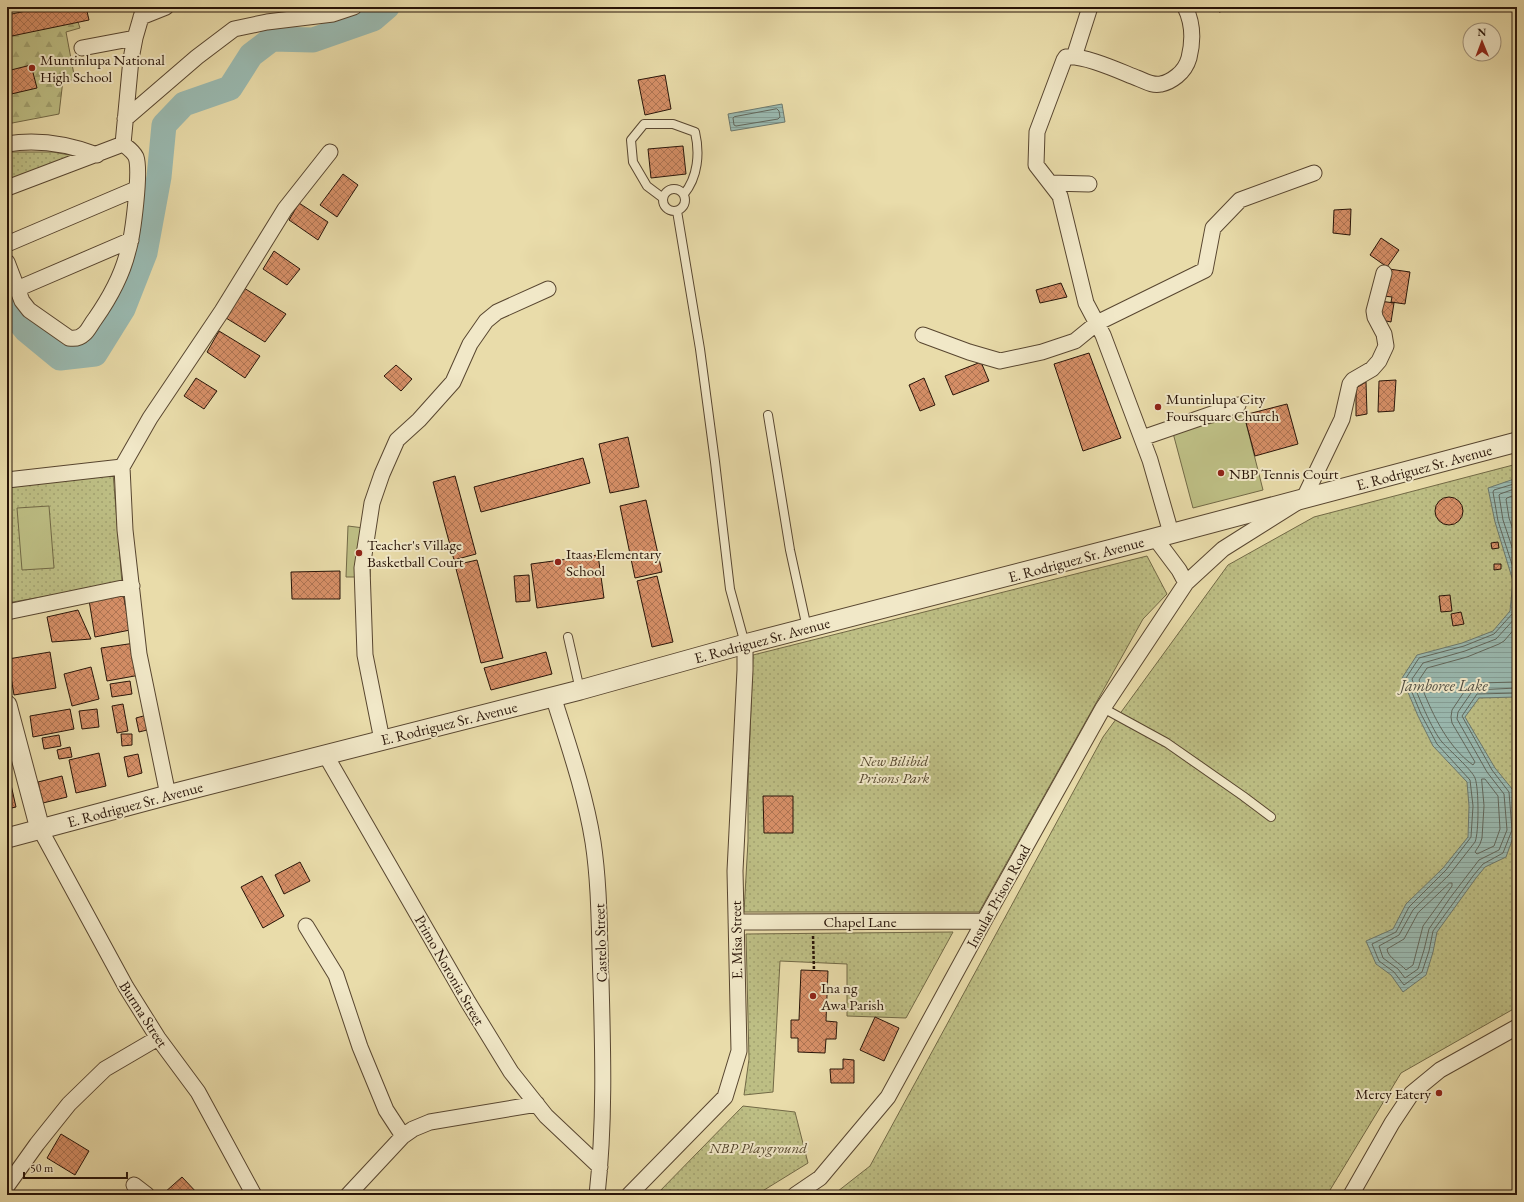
<svg xmlns="http://www.w3.org/2000/svg" width="1524" height="1202" font-family="'EB Garamond',serif">
  <style>
    .grass { fill: url(#grass-dots); stroke: #726946 }
    .forest { fill: url(#forest-firs); stroke: #726946 }
    .pitch { fill: #bdbe84; stroke: #726946 }
    .water { fill: url(#water-rules); stroke: #6c786d }
    .lines { fill: none; stroke-linecap: round; stroke-linejoin: round }
    .shore { stroke: #61675c; stroke-width: 1 }
    .river { stroke: #9abab1; stroke-width: 25 }
    .building { fill: url(#building-cross-hatch); stroke: #281408 }
    .service-casing { stroke: #584630; stroke-width: 10 }
    .minor-casing { stroke: #584630; stroke-width: 17 }
    .tertiary-casing { stroke: #584630; stroke-width: 21 }
    .path { stroke: #281408; stroke-width: 2.5; stroke-dasharray: 3 2; stroke-linecap: butt }
    .service { stroke: #f1e8c8; stroke-width: 8 }
    .minor { stroke: #f1e8c8; stroke-width: 15 }
    .tertiary { stroke: #f1e8c8; stroke-width: 19 }
    .poi-dot { fill: #8f2418; stroke: #f1e8c8; stroke-width: 1.5 }
    .labels { text-anchor: middle; dominant-baseline: central; stroke-width: 4; stroke-linejoin: round; paint-order: stroke }
    .poi-label { font-size: 15px; fill: #281408; stroke: #f1e8c8; text-anchor: start }
    .street-label { font-size: 15px; fill: #281408; stroke: #f1e8c8 }
    .park-label { font-size: 15px; font-style: italic; fill: #55472d; stroke: #f1e8c8 }
    .water-label { font-size: 16px; font-style: italic; fill: #504e43; stroke: #f1e8c8 }
  </style>
  <defs>
    <pattern id="grass-dots" width="8" height="8" patternUnits="userSpaceOnUse"><rect width="8" height="8" fill="#bdbe84"/><path d="M2 2h.1M6 6h.1" fill="none" stroke="#a2a270" stroke-width="1.8" stroke-linecap="round"/></pattern>
    <pattern id="forest-firs" width="22" height="20" patternUnits="userSpaceOnUse"><rect width="22" height="20" fill="#bdbe84"/><path d="M5 1l3.5 6h-7zM16 11l3.5 6h-7z" fill="#a2a270"/></pattern>
    <pattern id="water-rules" width="6" height="5" patternUnits="userSpaceOnUse"><rect width="6" height="5" fill="#9abab1"/><path d="M0 2.5h6" fill="none" stroke="#859f97"/></pattern>
    <pattern id="building-cross-hatch" width="8" height="8" patternUnits="userSpaceOnUse"><rect width="8" height="8" fill="#d68f67"/><path d="M0 0l8 8M0 8l8-8" fill="none" stroke="#ae7453"/></pattern>
  </defs>
  <rect width="100%" height="100%" fill="#e9dcaa"/>
  <filter id="stains"><feTurbulence type="fractalNoise" baseFrequency=".005" numOctaves="4"/><feColorMatrix values="0 0 0 0 .2 0 0 0 0 .09 0 0 0 0 .02 0 0 0 .5 -.17"/></filter>
  <radialGradient id="worn" r=".72"><stop offset=".6" stop-color="#630" stop-opacity="0"/><stop offset="1" stop-color="#630" stop-opacity=".3"/></radialGradient>
  <!-- grass -->
  <path class="grass" d="M13,152H53L75,156L7,181V153Z
    M1517,464V1007L1401,1073L1327,1195H833L870,1166L1103,737L1228,565L1314,517Z
    M113,473L122,583L7,603V488Z
    M1147,556L1167,594L1143,619L979,912H744L748,841V783L753,655Z
    M953,932L906,1018L847,1016V964L780,961L773,1092L744,1095L749,1059L746,934Z
    M743,1106L795,1112L808,1163L756,1195H656Z"/>
  <!-- forest -->
  <path class="forest" d="M76,16L80,28L66,32L75,80H63L59,114L7,124V32Z"/>
  <!-- pitch -->
  <path class="pitch" d="M1244,415L1263,490L1193,508L1173,433Z
    M49,506L54,568L22,570L17,508Z
    M348,526L372,529L370,577H346Z"/>
  <!-- water -->
  <path class="water" d="M782,104L785,122L731,131L728,114Z
    M1517,478V697L1479,698L1465,717L1495,768L1513,790L1515,832L1506,857L1485,867L1476,878L1437,932L1433,952L1426,975L1403,992L1391,975L1376,964L1366,941L1393,929L1406,904L1443,868L1468,837L1469,806L1467,782L1433,746L1418,716L1402,678L1417,655L1462,643L1493,631L1510,611L1513,581L1495,522L1488,488Z"/>
  <g class="lines">
    <!-- shore -->
    <path class="shore" d="M777,109L779,111L780,117L778,119L736,126L734,125L733,118L734,117Z
      M1517,483L1494,490L1493,492L1498,521L1517,580L1513,613L1494,634L1464,646L1419,658L1406,678L1421,714L1437,744L1470,780L1473,806L1471,837L1446,870L1409,907L1396,932L1372,944L1379,961L1394,972L1404,985L1422,972L1429,951L1433,931L1473,876L1483,864L1503,853L1512,830L1509,792L1492,770L1462,716L1477,694L1517,693
      M1517,488L1500,494L1499,495L1503,520L1517,562
      M1517,494L1507,498L1506,499L1509,518L1517,541
      M1517,616L1496,639L1465,651L1423,663L1412,679C1416,692 1433,732 1442,742C1449,750 1472,770 1475,778C1479,788 1479,833 1475,842L1450,874L1413,910L1399,935L1379,946L1383,958L1398,969L1405,978L1418,969L1424,950L1429,929L1450,898L1479,860L1499,850L1507,830L1504,794L1487,772L1457,719L1458,712L1471,693L1475,690L1517,688
      M1517,626L1504,641L1499,644L1467,657L1427,668L1419,680C1430,709 1446,746 1473,765L1475,762L1452,723L1451,717L1452,710L1466,689L1472,684L1478,683L1517,682
      M1482,779H1485L1498,796L1500,829L1494,846L1477,854L1475,852L1480,844L1482,838L1484,806Z
      M1450,883H1452V886L1423,926L1413,965L1406,970C1400,963 1388,958 1387,949L1404,939L1418,913Z"/>
    <!-- river -->
    <path class="river" d="M7,307L26,330L60,358L95,354L123,309L145,253L159,177L164,125L184,104L230,88L251,55L272,39L313,40L373,19L387,7"/>
  </g>
  <!-- building -->
  <path class="building" d="M45,7H86L89,20L7,37V15Z
    M1218,7H1238V8L1219,12Z
    M31,65L37,88L7,95V71Z
    M665,75L671,109L645,115L638,80Z
    M683,146L686,174L651,178L648,149Z
    M343,174L358,185L337,217L320,205Z
    M299,203L328,222L318,240L289,220Z
    M1351,209L1350,235L1333,233L1334,210Z
    M1381,238L1399,250L1387,267L1370,255Z
    M274,251L300,269L287,285L263,269Z
    M1389,269L1410,272L1405,304L1391,302L1392,297L1384,296Z
    M1061,283L1067,297L1040,303L1036,290Z
    M244,288L286,314L265,342L226,318Z
    M1380,301L1394,303L1391,322L1377,319Z
    M219,331L260,356L245,378L207,352Z
    M1089,353L1121,438L1083,451L1054,364Z
    M981,362L989,381L953,395L945,376Z
    M396,365L412,379L401,391L384,376Z
    M196,378L217,391L204,409L184,396Z
    M924,378L935,405L920,411L909,385Z
    M1396,380L1394,411L1378,412L1379,381Z
    M1366,382L1367,414L1356,416V388Z
    M1287,404L1298,444L1255,456L1244,415Z
    M628,437L639,487L610,493L599,444Z
    M583,458L590,483L481,512L474,487Z
    M455,476L476,554L454,560L433,482Z
    M1435 511a14 14 0 1 1 28 0a14 14 0 1 1-28 0Z
    M646,500L662,572L635,578L620,506Z
    M1498,542L1499,548L1492,549L1491,543Z
    M598,555L604,598L537,608L531,564Z
    M477,560L503,658L481,663L455,565Z
    M1494,564H1501V569L1494,570Z
    M340,571V599H292L291,572Z
    M529,575L530,601L516,602L514,576Z
    M657,576L673,642L652,647L637,581Z
    M123,593L130,630L95,637L89,600Z
    M1450,595L1452,611L1441,612L1439,596Z
    M78,610L91,639L52,642L47,617Z
    M1461,612L1464,624L1453,626L1451,614Z
    M7,622H8L11,634L7,635Z
    M135,643L140,675L107,681L101,648Z
    M50,652L56,688L14,695L8,659Z
    M546,652L552,674L491,690L484,668Z
    M91,667L99,699L72,706L64,674Z
    M130,681L132,694L112,697L110,684Z
    M123,704L128,731L117,733L112,706Z
    M70,709L74,729L33,737L30,716Z
    M97,709L99,727L82,729L79,711Z
    M147,715L151,729L139,732L136,718Z
    M121,734H132V745L122,746Z
    M59,735L61,746L44,749L42,738Z
    M70,747L72,757L59,759L57,750Z
    M99,753L106,786L76,793L69,760Z
    M138,754L142,773L128,777L124,757Z
    M7,767L16,807L7,809Z
    M62,776L67,797L43,803L38,782Z
    M763,796H793V833H764Z
    M300,862L310,881L284,894L275,875Z
    M262,876L284,916L263,928L241,887Z
    M801,970L828,971L826,1021L837,1022L836,1039H826L825,1053L798,1052V1038H791V1020H799Z
    M875,1017L899,1028L884,1061L860,1050Z
    M843,1059L854,1060V1083H831L830,1069H843Z
    M61,1134L89,1151L75,1175L47,1158Z
    M182,1177L199,1195H166L164,1193Z"/>
  <g class="lines">
    <!-- service casing -->
    <g class="service-casing">
      <path id="service" d="M663 200a11 11 0 1 1 22 0a11 11 0 1 1-22 0Z
        M663,198L647,186L633,162L631,140L644,124H673L695,132C700,153 698,177 684,194
        M677,211L700,349L715,462L730,589L745,644
        M768,415L790,550L807,628
        M568,637L580,690
        M1103,708L1167,743L1243,796L1271,817"/>
    </g>
    <!-- minor casing -->
    <g class="minor-casing">
      <path id="minor" d="M141,17L166,7
        M82,48L135,38
        M1074,57L1090,7
        M125,119L197,57L234,29L267,22L333,14L354,7
        M7,144C38,139 68,144 97,155
        M123,144L131,59L135,38L144,7
        M1050,183L1089,184
        M7,188L123,144
        M7,244L136,189
        M7,262L22,301L29,310L69,338C75,339 80,338 84,334C88,331 91,324 95,319C109,299 122,276 128,251C133,235 141,171 136,157C133,151 128,148 123,144
        M17,289L131,240
        M923,335L969,352L1000,361L1042,352L1075,341L1097,323L1205,270L1213,228L1240,200L1314,173
        M1142,438L1238,405
        M7,480L122,467
        M1171,533L1150,460L1103,335L1086,303L1060,196L1036,165L1037,132L1064,60L1066,57C1085,55 1119,71 1137,78C1145,81 1152,86 1161,84C1167,83 1172,80 1177,76C1182,72 1187,65 1189,58C1193,42 1193,23 1185,7
        M1155,538L1179,570L1186,583
        M7,612L132,586
        M553,696C568,744 585,792 593,842C600,888 599,935 601,981C603,1053 605,1123 597,1195
        M382,740L365,655L362,568L372,503L382,474L397,440L419,420L453,382L470,344L486,321L497,312L548,289
        M325,754L468,1002L511,1072L546,1116L600,1167
        M168,795L139,654L125,530L122,467L150,418L222,311L285,209L330,152
        M40,829L126,987L158,1038L198,1092L254,1195
        M736,922L984,921
        M306,926L336,975L360,1047L386,1110L403,1136
        M134,1185L147,1195
        M7,1186L37,1144L69,1104L105,1069L158,1038
        M348,1195L403,1136L413,1129L430,1122L537,1104
        M629,1195L725,1097L739,1051L735,871L745,670V644
        M795,1195L820,1178L888,1097L984,921L1103,708L1186,583L1223,549L1304,498L1342,419L1350,384L1353,380L1372,369L1379,361L1386,346L1384,334L1375,317L1374,311L1384,273
        M1351,1195L1392,1123L1412,1093L1440,1070L1517,1027"/>
    </g>
    <!-- tertiary casing -->
    <g class="tertiary-casing">
      <path id="tertiary" d="M7,705L40,829
        M7,838L168,795L580,690L745,644L1155,538L1517,442"/>
    </g>
    <!-- path -->
    <path class="path" d="M813,936L814,971"/>
    <!-- service -->
    <use href="#service" class="service"/>
    <!-- minor -->
    <use href="#minor" class="minor"/>
    <!-- tertiary -->
    <use href="#tertiary" class="tertiary"/>
  </g>
  <!-- markers -->
  <g class="poi-dot">
    <circle cx="32" cy="68" r="4"/>
    <circle cx="1158" cy="407" r="4"/>
    <circle cx="1221" cy="473" r="4"/>
    <circle cx="359" cy="553" r="4"/>
    <circle cx="558" cy="562" r="4"/>
    <circle cx="813" cy="996" r="4"/>
    <circle cx="1439" cy="1093" r="4"/>
  </g>
  <g class="labels">
    <!-- poi labels -->
    <g class="poi-label">
      <text x="40" y="59">Muntinlupa National<tspan x="40" dy="17">High School</tspan></text>
      <text x="1166" y="398">Muntinlupa City<tspan x="1166" dy="17">Foursquare Church</tspan></text>
      <text x="1229" y="473">NBP Tennis Court</text>
      <text x="367" y="544">Teacher's Village<tspan x="367" dy="17">Basketball Court</tspan></text>
      <text x="566" y="553">Itaas Elementary<tspan x="566" dy="17">School</tspan></text>
      <text x="821" y="987">Ina ng<tspan x="821" dy="17">Awa Parish</tspan></text>
      <text x="1431" y="1093" text-anchor="end">Mercy Eatery</text>
    </g>
    <!-- street labels -->
    <g class="street-label">
      <text transform="translate(1424 467) rotate(-15)">E. Rodriguez Sr. Avenue</text>
      <text transform="translate(1076 559) rotate(-15)">E. Rodriguez Sr. Avenue</text>
      <text transform="translate(762 640) rotate(-15)">E. Rodriguez Sr. Avenue</text>
      <text transform="translate(449 723) rotate(-14)">E. Rodriguez Sr. Avenue</text>
      <text transform="translate(135 804) rotate(-15)">E. Rodriguez Sr. Avenue</text>
      <text transform="translate(998 896) rotate(-61)">Insular Prison Road</text>
      <text x="860" y="921">Chapel Lane</text>
      <text transform="translate(736 940) rotate(-91)">E. Misa Street</text>
      <text transform="translate(600 943) rotate(-92)">Castelo Street</text>
      <text transform="translate(450 970) rotate(60)">Primo Noronia Street</text>
      <text transform="translate(144 1014) rotate(57)">Burma Street</text>
    </g>
    <!-- park labels -->
    <g class="park-label">
      <text x="894" y="760">New Bilibid<tspan x="894" dy="17">Prisons Park</tspan></text>
      <text x="758" y="1147">NBP Playground</text>
    </g>
    <!-- water labels -->
    <g class="water-label">
      <text x="1444" y="685">Jamboree Lake</text>
    </g>
  </g>
  <!-- margin -->
  <rect width="1524" height="1202" fill="none" stroke="#e9dcaa" stroke-width="24"/>
  <rect x="8" y="8" width="1508" height="1186" fill="none" stroke="#281408" stroke-width="2"/>
  <rect x="12" y="12" width="1500" height="1178" fill="none" stroke="#281408"/>
  <!-- north arrow -->
  <g transform="translate(1482 42) rotate(359)"><circle r="19" fill="#f1e8c8" stroke="#a1937b"/>
  <path d="M0-3L7 15L0 10L-7 15Z" fill="#8f2418"/>
  <text y="-6" font-size="11" font-weight="bold" text-anchor="middle" fill="#281408">N</text>
  </g>
  <!-- scale -->
  <path d="M24 1172v6h103v-6" fill="none" stroke="#281408" stroke-width="2"/>
  <text x="30" y="1172" font-size="12" fill="#281408" stroke="#f1e8c8" stroke-width="3" paint-order="stroke">50 m</text>
  <rect width="100%" height="100%" filter="url(#stains)"/>
  <rect width="100%" height="100%" fill="url(#worn)"/>
</svg>
